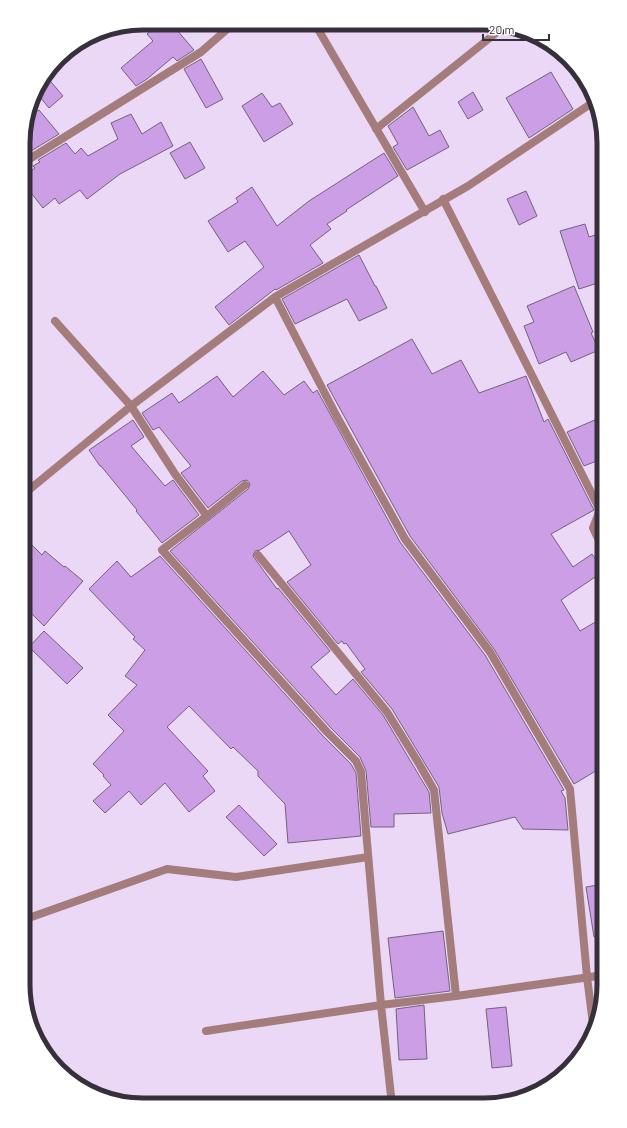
<svg xmlns="http://www.w3.org/2000/svg" width="627" height="1128" font-family="Barlow,sans-serif">
  <style>
    .building { fill: #cb9ee6; stroke: #72627c }
    .lines { fill: none; stroke-linecap: round; stroke-linejoin: round }
    .street { stroke: #a47c7c; stroke-width: 8 }
    .rim { fill: none; stroke: #37303b; stroke-width: 5 }
  </style>
  <rect width="100%" height="100%" fill="#ead8f6"/>
  <!-- building -->
  <path class="building" d="M160,23H171L194,50L177,61L173,57L147,79L136,86L121,68L153,41L147,34Z
    M201,59L223,99L206,108L184,69Z
    M551,72L573,109L529,138L506,98Z
    M46,76L63,96L49,108L35,91Z
    M473,92L483,110L468,119L458,102Z
    M262,93L272,107L280,103L293,124L264,142L242,106Z
    M413,107L429,136L440,130L449,147L407,170L393,147L398,144L388,126Z
    M39,110L59,134L31,151L24,142V128L26,120Z
    M131,114L142,134L161,122L173,146L120,174L87,199L80,190L59,204L55,198L43,208L24,184V177L35,168L33,166L40,162L38,160L66,143L75,154L81,148L88,156L118,139L111,123Z
    M190,142L205,168L185,179L170,153Z
    M384,153L398,176L346,210L347,211L327,224L331,229L310,245L323,263L276,290L275,289L229,325L215,307L264,267L245,241L228,252L208,221L238,202L236,198L252,187L277,226L309,201Z
    M526,191L537,216L519,225L507,199Z
    M585,224L589,237L604,232V281L579,289L560,231Z
    M359,255L375,286H376L387,308L359,321L347,299L295,324L282,299Z
    M574,286L593,332L591,333L599,350L571,362L566,352L539,364L524,326L534,322L527,306Z
    M412,339L432,374L461,360L479,393L526,376L544,422L548,419L594,510L551,534L573,567L592,554L604,571L561,600L580,631L604,617V766L574,784L494,649L410,536L327,385Z
    M263,371L284,395L304,381L313,393L317,390L400,542L485,655L564,790L561,791L565,798L568,830L523,829L515,817L448,834L442,813L439,787L392,709L361,672L365,669L346,643L344,644L342,641L338,644L287,582L311,565L289,531L260,550L255,551L253,556L277,589L278,588L330,651L311,667L336,695L353,679L383,715L429,792L431,813L394,814V827H371L366,771L360,757L331,728L170,551L248,489L250,484L247,480L242,481L208,508L181,473L191,466L159,427L153,430L142,413L172,393L179,403L217,376L233,397Z
    M604,416V458L584,466L567,432Z
    M133,420L144,437L131,446L165,486L173,480L199,515L162,543L136,511L137,510L101,466H100L89,450Z
    M24,537L42,555L45,551L64,567L65,566L83,581L44,626L23,605Z
    M160,556L323,736L351,764L356,773L361,836L288,843L285,804L258,776V771L233,747L231,749L189,706L167,727L208,771L203,776L215,791L189,812L165,783L141,805L129,791L105,813L93,801L111,785L103,776L104,775L93,764L124,731L108,715L137,685L125,676L145,650L133,639L135,637L89,589L117,561L131,577Z
    M44,631L83,668L67,684L29,647Z
    M239,805L277,844L264,856L226,817Z
    M604,884V936L594,937L586,887Z
    M443,931L450,991L395,998L388,938Z
    M424,1005L427,1059L399,1060L396,1009Z
    M506,1007L512,1066L492,1068L486,1009Z"/>
  <g class="lines">
    <!-- street -->
    <path class="street" d="M315,24L425,212
      M376,129L506,25
      M31,158L201,52L233,24
      M443,199L600,510L593,528L604,551
      M275,297L336,415L405,539L490,652L570,789L587,977L594,1032
      M55,321L131,406L175,474L207,516
      M245,485L207,516L162,550L327,732L356,761L361,772L381,1005L392,1105
      M24,494L131,406L275,297L468,186L595,101
      M258,555L387,712L418,762L434,790L456,996L604,975
      M23,920L167,869L236,877L368,857
      M29,1018L65,1076
      M206,1031L381,1005L456,996"/>
  </g>
  <!-- crop -->
  <path d="M0 0H627V1128H0ZM143 30H484A113 113 0 0 1 597 143V985A113 113 0 0 1 484 1098H143A113 113 0 0 1 30 985V143A113 113 0 0 1 143 30Z" fill="#fff" fill-rule="evenodd"/>
  <path class="rim" d="M143 30H484A113 113 0 0 1 597 143V985A113 113 0 0 1 484 1098H143A113 113 0 0 1 30 985V143A113 113 0 0 1 143 30Z"/>
  <!-- scale -->
  <path d="M483 34v6h66v-6" fill="none" stroke="#37303b" stroke-width="2"/>
  <text x="489" y="34" font-size="12" fill="#37303b" stroke="#ffffff" stroke-width="3" paint-order="stroke">20 m</text>
</svg>
